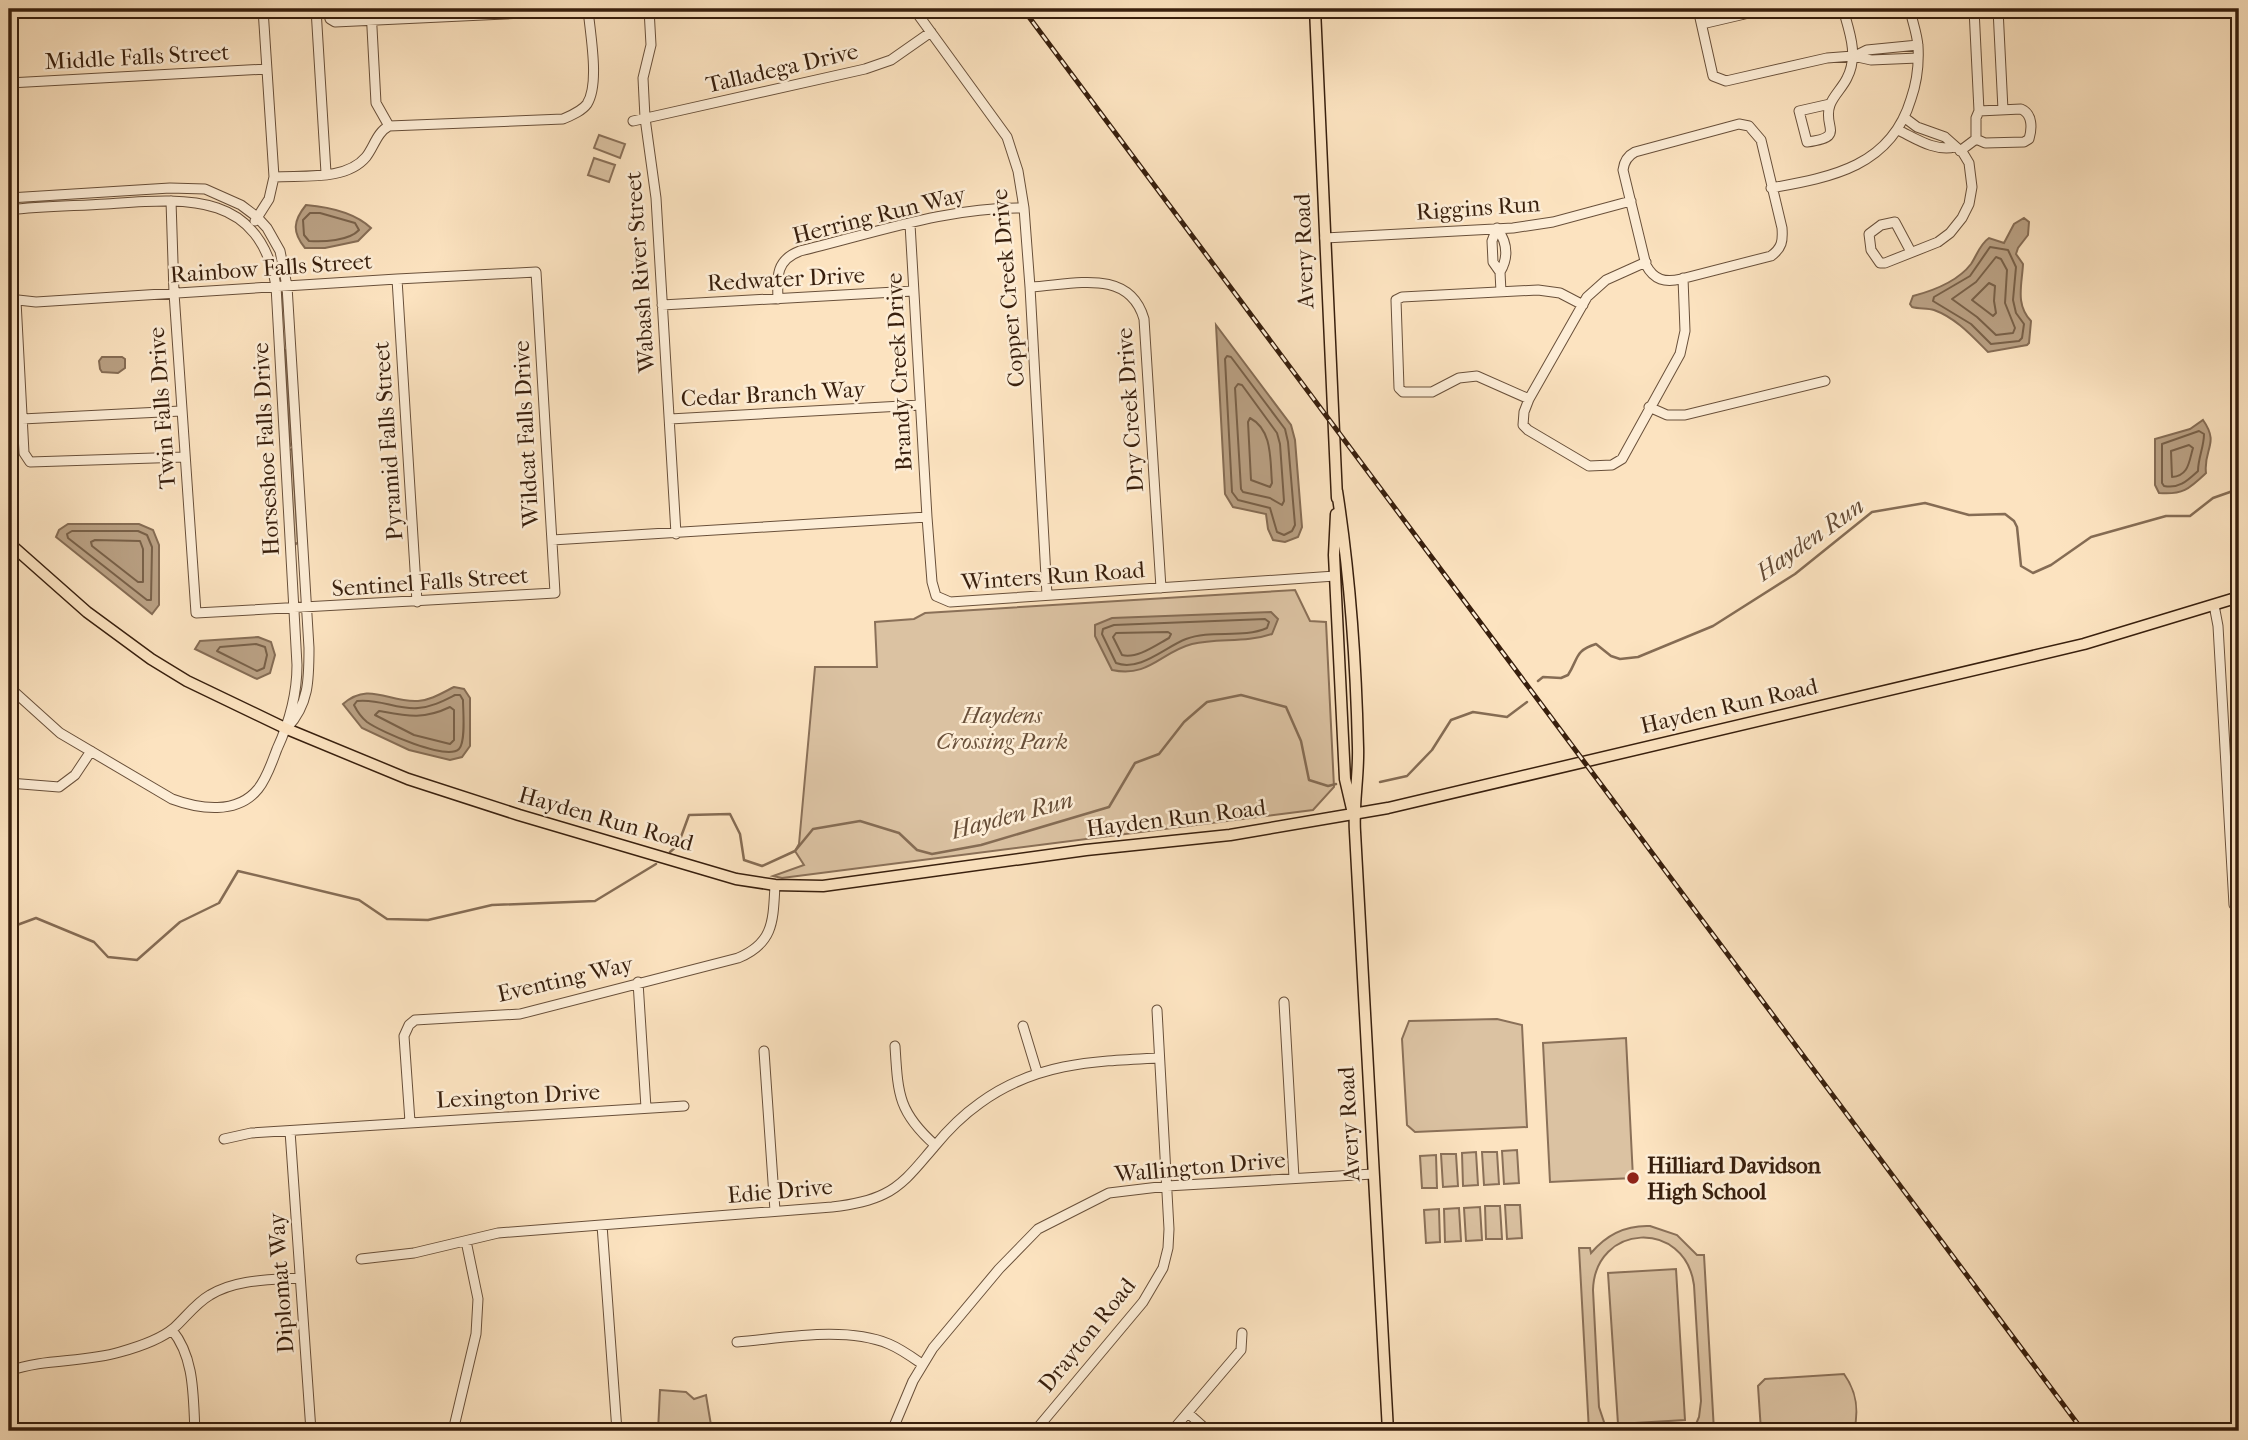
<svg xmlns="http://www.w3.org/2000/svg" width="2248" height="1440" font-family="'IM FELL French Canon',serif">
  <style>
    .green { fill: #dbc2a2; stroke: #8a7058; stroke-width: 2 }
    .water { fill: #b9a083; stroke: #856c54; stroke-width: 2 }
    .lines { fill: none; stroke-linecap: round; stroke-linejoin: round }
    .shore { stroke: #786048; stroke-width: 2 }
    .stream { stroke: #856c54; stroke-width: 2.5 }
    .minor-casing { stroke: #69503a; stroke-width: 11 }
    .major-casing { stroke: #381f0d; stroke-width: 13 }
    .minor { stroke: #fdedd6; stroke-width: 9 }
    .major { stroke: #fce3c0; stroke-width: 10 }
    .rail-casing { stroke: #381f0d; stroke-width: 5 }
    .rail { stroke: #fdedd6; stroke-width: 2.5; stroke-dasharray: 8; stroke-linecap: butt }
    .poi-dot { fill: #8f2418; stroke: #fdedd6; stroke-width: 2.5 }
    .labels { text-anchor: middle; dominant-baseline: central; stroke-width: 5; stroke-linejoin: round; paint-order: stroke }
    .street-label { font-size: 23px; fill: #381f0d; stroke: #fdedd6 }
    .park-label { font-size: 23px; font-style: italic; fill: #69503a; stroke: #fdedd6 }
    .poi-label { font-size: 23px; font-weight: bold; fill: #381f0d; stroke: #fdedd6; text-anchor: start }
    .water-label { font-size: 24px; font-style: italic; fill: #654c36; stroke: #fdedd6 }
  </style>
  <rect width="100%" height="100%" fill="#fce3c0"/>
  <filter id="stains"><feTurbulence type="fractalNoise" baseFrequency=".00286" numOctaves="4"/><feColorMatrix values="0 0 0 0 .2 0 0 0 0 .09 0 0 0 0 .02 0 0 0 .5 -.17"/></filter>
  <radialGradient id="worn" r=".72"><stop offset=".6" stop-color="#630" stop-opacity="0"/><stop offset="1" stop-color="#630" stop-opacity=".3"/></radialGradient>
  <!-- green -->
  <path class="green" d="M599,135L625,144L620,158L594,148Z
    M594,158L615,165L609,182L588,175Z
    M286,350L292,443L290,446L284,351Z
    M292,449L298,542L296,544L294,542L289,450Z
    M1295,590L1310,621L1326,622L1334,787L1313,810L782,878L773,876L804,865L795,851L799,844L815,667H877L875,622L914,619L925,613Z
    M1497,1019L1522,1025L1527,1127L1415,1132L1407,1125L1402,1039L1409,1021Z
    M1626,1038L1633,1178L1550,1182L1543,1043Z
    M1517,1150L1519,1183L1504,1184L1502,1151Z
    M1476,1152L1478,1185L1463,1186L1462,1153Z
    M1482,1152H1497L1499,1184L1484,1185Z
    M1441,1154H1456L1458,1186L1443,1187Z
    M1436,1155L1437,1188H1422L1420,1156Z
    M1520,1205L1522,1238L1507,1239L1505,1205Z
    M1485,1206H1500L1502,1239H1486Z
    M1480,1207L1482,1240L1466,1241L1464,1208Z
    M1459,1208L1461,1241L1445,1242L1444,1209Z
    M1439,1209L1440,1242L1426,1243L1424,1210Z
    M1650,1226L1677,1235L1697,1255H1704L1714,1431H1693L1699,1417L1701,1401L1694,1285C1685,1219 1595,1223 1593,1290L1599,1407L1607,1431H1589L1579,1248H1590L1591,1253C1607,1234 1626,1225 1650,1226Z
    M1676,1269L1685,1420L1618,1424L1608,1273Z
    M1844,1374C1857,1392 1859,1410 1854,1431H1761L1758,1386L1765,1379Z
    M660,1390L686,1392L694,1399L706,1395L712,1431H658Z"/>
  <!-- water -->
  <path class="water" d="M306,205C329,207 354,212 371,228L358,241L325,248H305C292,232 293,221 306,205Z
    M2024,218L2029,222L2028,235L2018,248L2016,254L2023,264C2022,285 2015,304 2031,321L2029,343L2027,345L1988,352C1972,336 1956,318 1934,310C1927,308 1919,309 1912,307L1910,304L1913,296C1932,291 1958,281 1971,264C1977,255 1980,244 1989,238L2004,243L2014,224Z
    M1216,325L1291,425L1295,440L1302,527L1298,537L1285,542L1273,540L1268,529L1266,514L1233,507L1225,494Z
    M102,357H122L125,359V368L118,373L102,372L100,369L99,361Z
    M2203,420C2220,444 2203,449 2206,473C2189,489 2183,495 2159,493L2155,485V439L2190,429Z
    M68,524H139L153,530L159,545V605L152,614L56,537L59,530Z
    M1271,612L1278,619L1272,634C1246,643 1219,638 1192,644C1161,652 1149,678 1112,670L1095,636V625L1112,618Z
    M258,637L271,642L275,655L270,673L257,679L195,649L200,641Z
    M454,687L464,689L470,698V746L462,757L450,760L409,750L362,728L343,704C369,681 389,703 418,701C431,700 442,693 454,687Z"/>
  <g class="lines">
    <!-- shore -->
    <path class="shore" d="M310,213H320L355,223L359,230C349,241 323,242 309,241L304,235L303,220Z
      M1990,247L2008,250L2016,267L2013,300L2016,313L2024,324L2022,338L2019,341L1991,344L1971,324L1933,301L1934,297L1970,276Z
      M1996,257L2001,259L2007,270L2005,303L2015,328L2013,333L1996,335L1977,317L1952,299L1976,282Z
      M1989,283L1995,286L1994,301L1996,313L1993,316L1972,300Z
      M1227,356L1231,357L1285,429L1288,442L1295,525L1292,531L1284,535L1277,532L1270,508L1238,500L1232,492L1225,359Z
      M1238,384L1242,385L1277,433L1280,444L1284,501L1282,505L1270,498L1243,492L1241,489L1235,388Z
      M1250,418C1273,430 1270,461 1272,483L1270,487L1251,480L1248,422Z
      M2199,431L2204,434C2204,447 2198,458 2198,471C2187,481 2179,489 2164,486L2162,483V444Z
      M2189,445L2193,448C2189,461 2189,476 2172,477L2171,451Z
      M72,531H138L147,535L152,547L151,600H147L68,538L67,534Z
      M95,540L140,541L143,549V582H138L92,546L91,542Z
      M1265,619L1269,622L1267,628C1242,639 1211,629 1186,639C1165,647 1140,672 1116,663L1102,634L1103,629L1114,625Z
      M1168,632L1171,634L1169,638C1156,645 1137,659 1122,655L1113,637L1116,633Z
      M256,644L265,647L267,655L264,668L257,671L217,651L220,647Z
      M455,695H460L463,700C463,711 466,742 459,749C447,761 381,732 367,722C362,718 357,711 354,705L357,701C378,698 398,710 418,708C432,707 443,701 455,695Z
      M450,707L454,710V740L450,744L414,735L375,715L379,711C407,716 423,720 450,707Z"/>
    <!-- stream -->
    <path class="stream" d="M1538,681L1543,677L1561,678L1568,675C1579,658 1574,651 1596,644L1611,656L1620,659L1638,657L1713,626L1795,574L1872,512L1925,503L1969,515L2005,514L2014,521L2017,527L2021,566L2033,573L2051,565L2091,537L2166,516H2190L2213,498L2230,492L2239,486
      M1380,782L1407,776L1432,750L1451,720L1473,712L1507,717L1527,702
      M670,852L678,845L689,815L730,814L740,834L744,860L762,866L795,851L813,829L860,821L899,833L917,850L932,854L981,845L1109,807L1135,763L1159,754L1184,722L1207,702L1241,695L1286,707L1301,741L1309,780L1328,786L1336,784
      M9,928L36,918L94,942L108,957L137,960L180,922L219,903L238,871L359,900L387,919L428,920L492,905L595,901L656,864"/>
    <!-- minor casing -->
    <g class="minor-casing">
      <path id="minor" d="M316,9L326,173
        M371,9L376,103L389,126
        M649,9L651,45L643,78L645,118L656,198L676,534
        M914,9L1007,137L1018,171L1024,208L1030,287L1047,595
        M1698,9L1713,76L1726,81L1827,58L1853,56L1871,60L1918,58
        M1998,9L2003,110
        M330,19L335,22L588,10
        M1702,24L1766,9
        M1855,56L1867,50L1918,45
        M9,83L267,69
        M1830,104L1799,111L1807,142C1847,137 1822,127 1830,105C1833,96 1843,87 1847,78C1859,55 1849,31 1843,9
        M1905,118L1917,127L1945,137L1963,153L1969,163L1972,187L1969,204L1962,218L1950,233L1938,242L1885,263H1880L1871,250L1869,234L1881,225L1895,222L1911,252
        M633,121L865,69L891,60L931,32
        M1739,124L1749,126L1761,140L1782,228C1783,241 1782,248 1771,256L1681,279C1665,283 1654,280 1646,265L1623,170C1624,162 1627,156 1635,152Z
        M1898,130C1915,138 1935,152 1955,147
        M1976,139L1985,143L2024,142L2029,139C2032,129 2033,114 2021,109L1979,111
        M1960,151L1976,139V118L1979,111L1974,9
        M274,177C303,175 346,181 366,157C374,147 377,132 389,126L563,119C572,115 582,111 587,104C600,84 590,33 588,9
        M1771,188C1833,177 1891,166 1911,99C1917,82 1919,63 1918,46C1917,33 1912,21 1910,9
        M9,198L170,188L205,189L241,205L257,217L267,228L280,251L287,286L309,648C309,680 309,704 287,728
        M9,210C41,206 74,206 106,204C182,199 259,189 276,286L297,665C297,694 289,723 277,749C272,762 267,778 258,789C237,815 199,809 172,799L60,733L9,687
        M255,221L269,199L274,177L263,9
        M910,224L927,517L932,582L936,596L950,602L1335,576
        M1497,228L1492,241L1493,262L1500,272L1501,292
        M1497,228C1507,242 1509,257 1500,272
        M1325,238L1513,228L1553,222L1631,201
        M1646,262L1606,280L1587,297L1529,399L1524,412L1523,425L1528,430L1589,466L1612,465L1622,459L1680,354L1685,331L1683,278
        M397,279L417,602
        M1030,287C1072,285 1129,267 1144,319L1161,588
        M9,299L36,302L397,279L536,272L555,593L196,613L174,293L171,201
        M778,299C777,276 776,260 800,251C871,234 950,206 1024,208
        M16,301L24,453L30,462L185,457
        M662,305L913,291
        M1529,399L1477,376L1459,378L1432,392H1403L1399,388L1396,300L1402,297L1538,290L1560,293L1583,305
        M1649,407L1667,415H1685L1825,381
        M22,419L181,411
        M670,419L920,405
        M552,540L927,517
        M2214,605L2218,626L2234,905
        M9,783L59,787L75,775L91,751
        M638,982L646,1108
        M1284,1002L1294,1178
        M1023,1026L1037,1072
        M895,1046C898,1094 898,1112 935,1145
        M764,1051L775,1211
        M410,1122L404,1036L409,1025L415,1020L520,1014L738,958C774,943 773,921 775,885
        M290,1131L311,1431
        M224,1139L251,1133L684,1106
        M602,1225L617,1431
        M361,1259L414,1253L498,1233L832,1207C850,1205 868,1202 884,1194C905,1184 919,1164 934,1147C947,1131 963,1115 980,1103C1035,1063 1093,1061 1158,1058
        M172,1330C195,1358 193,1397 195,1431
        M737,1342C784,1338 845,1326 889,1344C901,1349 912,1357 922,1364
        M9,1371C45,1358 83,1363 120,1352C138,1347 160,1340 174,1328C186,1317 196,1303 210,1295C236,1279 270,1280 299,1278
        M1188,1413L1208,1431
        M453,1431L476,1334L478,1299L466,1241
        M892,1431L913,1381L933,1348L999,1269L1038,1229L1109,1193L1167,1186L1373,1174
        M1035,1431L1143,1302L1163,1268L1168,1248L1169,1229L1157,1010
        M1172,1431L1241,1350L1242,1333"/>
    </g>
    <!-- major casing -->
    <g class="major-casing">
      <path id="major" d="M1315,9L1337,498
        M1337,491C1350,575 1356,662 1358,747C1359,776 1353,804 1355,832L1388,1431
        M1336,514L1334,555L1345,779L1352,809
        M9,543L87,612L151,659L187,681L287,729L408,779L519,815L736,879L775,885L823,886L1086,850L1230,835L1388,808L2084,644L2239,597"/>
    </g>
    <!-- minor -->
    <use href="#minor" class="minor"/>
    <!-- major -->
    <use href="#major" class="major"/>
    <!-- rail casing -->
    <g class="rail-casing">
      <path id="rail" d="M1023,9L2083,1431"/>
    </g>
    <!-- rail -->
    <use href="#rail" class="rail"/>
  </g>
  <!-- markers -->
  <circle class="poi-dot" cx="1633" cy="1178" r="7"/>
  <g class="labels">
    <!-- street labels -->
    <g class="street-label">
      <text transform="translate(137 57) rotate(-3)">Middle Falls Street</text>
      <text transform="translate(782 68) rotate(-13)">Talladega Drive</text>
      <text transform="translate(1478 208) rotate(-4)">Riggins Run</text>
      <text transform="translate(879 215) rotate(-14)">Herring Run Way</text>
      <text transform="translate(1304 251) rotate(-92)">Avery Road</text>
      <text transform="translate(271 268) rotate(-4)">Rainbow Falls Street</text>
      <text transform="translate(640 272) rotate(-94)">Wabash River Street</text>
      <text transform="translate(786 279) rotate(-3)">Redwater Drive</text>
      <text transform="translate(1008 288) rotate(-95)">Copper Creek Drive</text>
      <text transform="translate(899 372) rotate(-93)">Brandy Creek Drive</text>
      <text transform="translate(773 394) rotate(-3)">Cedar Branch Way</text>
      <text transform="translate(162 408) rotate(-94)">Twin Falls Drive</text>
      <text transform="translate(1130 410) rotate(-94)">Dry Creek Drive</text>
      <text transform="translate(526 434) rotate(-93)">Wildcat Falls Drive</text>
      <text transform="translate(388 441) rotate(-94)">Pyramid Falls Street</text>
      <text transform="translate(266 449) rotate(-93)">Horseshoe Falls Drive</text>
      <text transform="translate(1053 576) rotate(-4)">Winters Run Road</text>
      <text transform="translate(430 582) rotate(-4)">Sentinel Falls Street</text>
      <text transform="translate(1729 706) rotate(-13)">Hayden Run Road</text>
      <text transform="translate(1176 818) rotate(-7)">Hayden Run Road</text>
      <text transform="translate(606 819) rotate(16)">Hayden Run Road</text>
      <text transform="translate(565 979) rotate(-13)">Eventing Way</text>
      <text transform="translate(518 1096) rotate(-3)">Lexington Drive</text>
      <text transform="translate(1349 1124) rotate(-93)">Avery Road</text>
      <text transform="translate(1200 1167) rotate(-5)">Wallington Drive</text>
      <text transform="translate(780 1191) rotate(-5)">Edie Drive</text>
      <text transform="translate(281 1283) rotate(-94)">Diplomat Way</text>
      <text transform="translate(1087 1335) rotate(-51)">Drayton Road</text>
    </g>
    <!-- park labels -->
    <g class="park-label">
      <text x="1002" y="715">Haydens<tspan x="1002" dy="26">Crossing Park</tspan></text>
    </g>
    <!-- poi labels -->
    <g class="poi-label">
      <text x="1647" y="1165">Hilliard Davidson<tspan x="1647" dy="26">High School</tspan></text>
    </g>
    <!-- water labels -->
    <g class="water-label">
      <text transform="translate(1810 539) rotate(-35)">Hayden Run</text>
      <text transform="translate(1012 815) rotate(-15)">Hayden Run</text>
    </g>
  </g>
  <!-- margin -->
  <rect width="2248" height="1440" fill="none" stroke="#fce3c0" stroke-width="35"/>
  <rect x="10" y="10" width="2227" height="1419" fill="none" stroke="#381f0d" stroke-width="3.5"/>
  <rect x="18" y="18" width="2213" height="1405" fill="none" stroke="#381f0d" stroke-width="2"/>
  <rect width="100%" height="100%" filter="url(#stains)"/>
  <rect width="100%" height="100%" fill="url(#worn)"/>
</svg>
